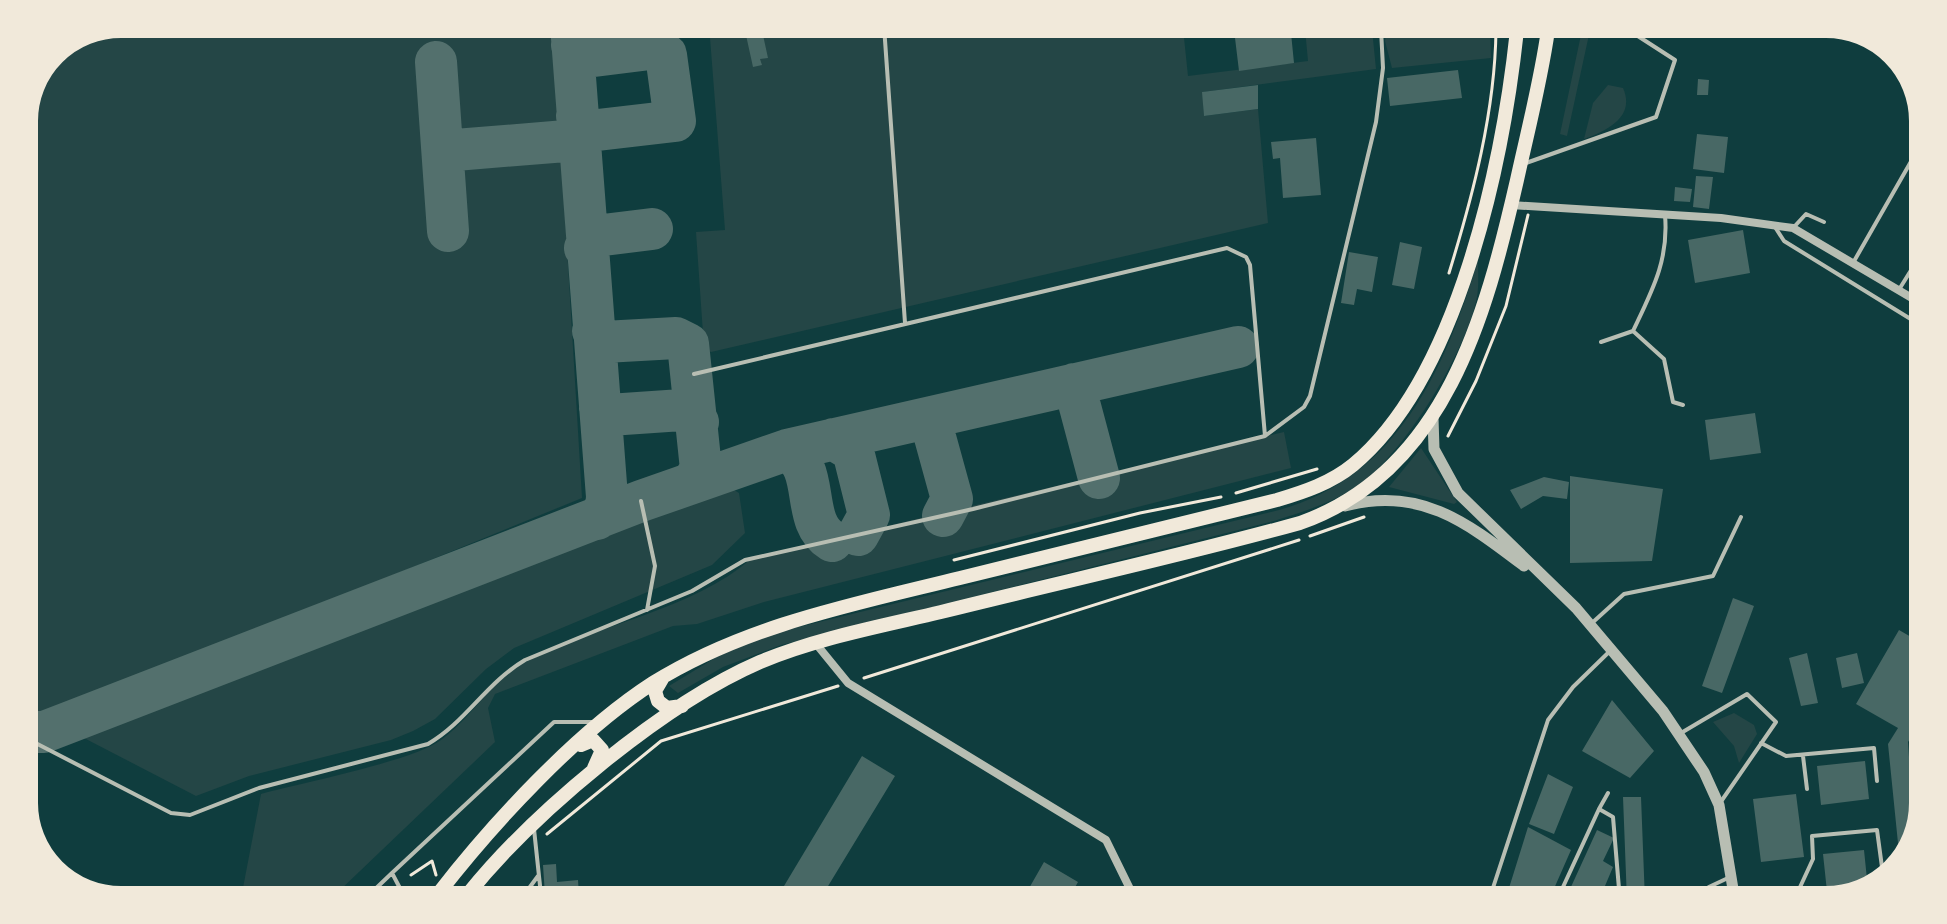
<svg xmlns="http://www.w3.org/2000/svg" width="1947" height="924" font-family="'Roboto Condensed',sans-serif">
  <style>
    .green { fill: #244646 }
    .lines { fill: none; stroke-linecap: round; stroke-linejoin: round }
    .taxiway { stroke: #53706d; stroke-width: 42 }
    .building { fill: #486865 }
    .path { stroke: #f1e9da; stroke-width: 3 }
    .service { stroke: #b8beb3; stroke-width: 4 }
    .minor { stroke: #b8beb3; stroke-width: 8 }
    .tertiary { stroke: #b8beb3; stroke-width: 11 }
    .primary { stroke: #f1e9da; stroke-width: 14 }
    .rim { fill: none; stroke: #f1e9da; stroke-width: 4 }
  </style>
  <rect width="100%" height="100%" fill="#0f3d3e"/>
  <!-- green -->
  <path class="green" d="M121,22L553,24L561,130L456,143L448,46L420,50L436,246L463,244L458,159L561,147L582,498L46,717L22,705V115L51,51Z
    M709,25L1183,28L1188,76L1308,61L1305,29H1372L1376,69L1203,92L1204,116L1258,109L1268,223L711,352L704,348L696,232L725,230Z
    M1387,29L1490,30L1491,58L1392,68L1385,41Z
    M1582,30H1590L1567,136L1560,134Z
    M1608,85L1623,88C1636,117 1606,131 1584,139L1593,103Z
    M1478,260C1478,272 1479,285 1477,297C1466,352 1407,448 1363,482C1336,502 1305,511 1274,521L781,645L723,667L678,693L669,686L720,655L774,633L1279,510C1398,477 1445,369 1478,260Z
    M1284,432L1291,468L764,602L697,624L673,626L495,694L488,708L495,742L337,893H242L261,794C301,783 413,761 441,740C473,717 490,681 526,662C596,624 692,611 752,558Z
    M1421,448L1457,502L1454,504L1389,487Z
    M726,485L739,493L745,533L712,565L514,648L486,669L435,719L413,731L391,740L249,776L196,796L84,738Z
    M1734,713L1754,725L1757,734L1739,763L1734,746L1713,722Z"/>
  <g class="lines">
    <!-- taxiway -->
    <path class="taxiway" d="M571,25L607,497L606,507L597,519
      M572,45L580,56L586,57L650,49L666,55L675,121L589,131L580,126L577,116
      M436,62L448,231
      M443,151L578,140
      M585,248L595,236L652,229
      M593,331L604,342L676,338L688,344L701,469L692,483
      M1074,384L1099,478
      M600,408L609,415L682,410L698,422
      M930,419L952,499L943,516
      M833,439L853,451L869,515L858,535
      M787,450C822,468 799,521 832,541
      M22,732H44L70,722L641,501L787,450L1238,347"/>
  </g>
  <!-- building -->
  <path class="building" d="M744,26H761L768,58L760,59L762,65L753,67Z
    M1291,33L1294,63L1239,71L1235,38Z
    M1458,70L1462,98L1390,106L1387,78Z
    M1698,79L1709,80L1708,95H1697Z
    M1258,85V109L1204,116L1202,92Z
    M1697,134L1728,137L1724,173L1693,169Z
    M1316,138L1321,195L1283,198L1280,158L1273,159L1271,142Z
    M1924,170V202L1910,195Z
    M1696,176L1713,177L1709,209L1693,207Z
    M1675,187L1692,189L1690,202L1674,201Z
    M1743,230L1750,273L1695,283L1688,240Z
    M1400,242L1422,247L1414,289L1392,285Z
    M1349,252L1378,257L1372,292L1357,289L1354,305L1341,303Z
    M1755,413L1761,453L1710,460L1705,420Z
    M1570,476L1663,489L1652,561L1570,563Z
    M1544,477L1569,482L1567,499L1543,496L1521,509L1510,490Z
    M1733,598L1754,606L1722,693L1702,686Z
    M1899,630L1918,641L1917,727L1908,742L1915,846L1900,863L1888,744L1898,728L1856,704Z
    M1807,653L1818,703L1801,706L1789,658Z
    M1857,653L1864,683L1842,688L1836,658Z
    M1612,700L1654,751L1630,778L1582,751Z
    M862,756L895,776L822,896H778Z
    M1865,761L1869,799L1821,805L1817,766Z
    M1548,774L1573,787L1554,834L1529,824Z
    M1796,794L1804,857L1761,862L1753,799Z
    M1623,797H1641L1645,901H1627Z
    M1528,827L1571,850L1549,900H1509L1513,889L1509,888Z
    M1597,830L1614,838L1603,861L1613,867L1602,893L1615,901L1565,900Z
    M1864,850L1868,889L1828,901L1823,854Z
    M1044,862L1078,882L1069,898L1024,897Z
    M556,864L557,882L578,880L579,895H545L543,865Z"/>
  <g class="lines">
    <!-- path -->
    <path class="path" d="M1449,273C1473,195 1495,112 1496,30
      M1448,436L1476,381L1506,306L1528,215
      M1236,493L1317,469
      M1310,536L1364,517
      M954,560L1140,513L1221,497
      M864,678L1299,540
      M547,834L661,741L838,686
      M411,875L432,861L436,875"/>
    <!-- service -->
    <path class="service" d="M884,26L905,323
      M1229,28L1256,29
      M1526,163L1656,117L1675,60L1630,31
      M1775,227L1784,241L1922,326
      M1793,228L1806,214L1824,222
      M1853,263L1925,137
      M1900,288L1923,251
      M1633,331L1664,359L1673,402L1683,405
      M1601,342L1633,331C1652,291 1669,260 1665,215
      M694,374L1227,248L1246,257L1250,265L1265,436
      M641,501L655,566L647,610
      M1592,623L1624,594L1713,576L1741,517
      M1681,733L1747,694L1776,722L1720,803
      M22,736L171,813L190,815L259,788L428,744C466,722 486,683 525,660L692,591L745,560L973,509L1265,436L1304,407L1310,396L1376,122L1383,68L1381,29
      M1761,743L1786,756L1874,748L1877,781
      M1803,756L1807,789
      M1916,798V748
      M22,799H23
      M1599,809L1608,793
      M534,829L541,895
      M392,873L554,722H593
      M1709,887L1711,901
      M370,894L392,873L403,894
      M524,895L538,876
      M1795,898L1813,859L1812,836L1877,830L1884,882
      M1489,900L1548,720L1573,687L1610,651
      M1557,900L1599,809L1613,817L1620,901
      M1679,901L1728,878
      M1758,902L1795,898V902"/>
    <!-- minor -->
    <path class="minor" d="M1511,205L1721,218L1793,228L1922,304
      M817,645L848,683L1106,840L1132,893L1141,898"/>
    <!-- tertiary -->
    <path class="tertiary" d="M1433,418L1434,449L1458,493L1576,608L1663,711L1704,772L1719,805L1735,901
      M1345,506C1420,486 1466,522 1524,566"/>
    <!-- primary -->
    <path class="primary" d="M662,679L655,691L658,701L667,708L682,706
      M581,745L593,740L602,750L594,768
      M438,894C493,823 577,732 653,683C746,625 855,604 960,578C1065,552 1171,526 1277,500C1304,492 1331,483 1353,465C1459,377 1503,161 1517,30
      M468,894C534,812 663,704 760,662C817,638 882,626 941,612C1061,582 1181,556 1300,523C1445,472 1486,315 1517,180C1528,130 1541,80 1548,30"/>
  </g>
  <!-- crop -->
  <path d="M0 0H1947V924H0ZM121 36H1826A85 85 0 0 1 1911 121V803A85 85 0 0 1 1826 888H121A85 85 0 0 1 36 803V121A85 85 0 0 1 121 36Z" fill="#f1e9da" fill-rule="evenodd"/>
  <path class="rim" d="M121 36H1826A85 85 0 0 1 1911 121V803A85 85 0 0 1 1826 888H121A85 85 0 0 1 36 803V121A85 85 0 0 1 121 36Z"/>
</svg>
